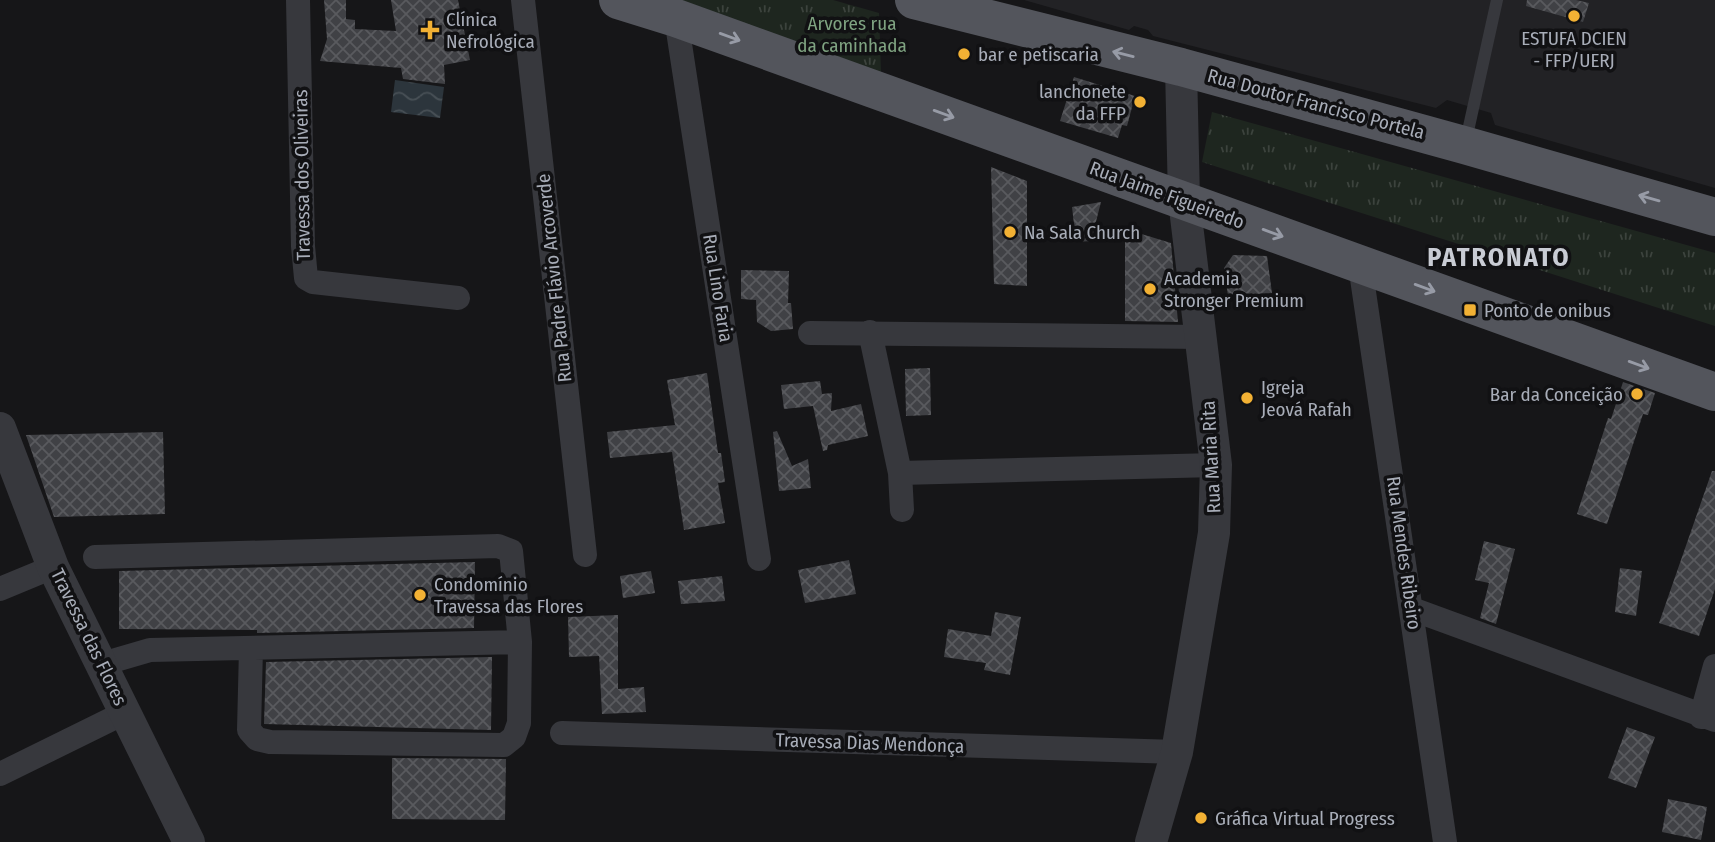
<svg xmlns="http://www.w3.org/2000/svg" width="1715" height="842" font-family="'Fira Sans Condensed',sans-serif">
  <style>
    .built { fill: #222225 }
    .park { fill: url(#park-tufts) }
    .water { fill: url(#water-waves) }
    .building { fill: url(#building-cross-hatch) }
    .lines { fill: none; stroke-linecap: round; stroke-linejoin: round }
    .service { stroke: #37383d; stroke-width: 12 }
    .minor { stroke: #37383d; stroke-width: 24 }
    .tertiary { stroke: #37383d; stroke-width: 32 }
    .primary { stroke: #53555c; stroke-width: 38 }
    .oneway { stroke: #979ba6 }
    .poi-dot { fill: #f2b134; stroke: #111113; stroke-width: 2.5 }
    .labels { text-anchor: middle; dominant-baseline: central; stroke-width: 7; stroke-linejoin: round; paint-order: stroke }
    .poi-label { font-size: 19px; fill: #a8adb8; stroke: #111113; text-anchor: start }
    .park-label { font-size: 19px; fill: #7fa381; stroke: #111113 }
    .street-label { font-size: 19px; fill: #a8adb8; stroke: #111113 }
    .district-label { font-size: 26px; font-weight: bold; letter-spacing: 2px; fill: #c9ccd4; stroke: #111113 }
  </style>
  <defs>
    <pattern id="park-tufts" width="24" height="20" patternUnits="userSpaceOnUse" patternTransform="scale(1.75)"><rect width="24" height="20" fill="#1e261f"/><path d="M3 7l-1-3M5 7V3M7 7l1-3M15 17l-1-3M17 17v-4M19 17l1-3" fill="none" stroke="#3c433d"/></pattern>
    <pattern id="water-waves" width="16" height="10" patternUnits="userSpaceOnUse" patternTransform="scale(1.75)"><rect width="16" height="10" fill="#2c353c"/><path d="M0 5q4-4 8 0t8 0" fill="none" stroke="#485056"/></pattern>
    <pattern id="building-cross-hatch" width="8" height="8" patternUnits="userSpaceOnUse" patternTransform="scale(1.75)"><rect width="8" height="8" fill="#404145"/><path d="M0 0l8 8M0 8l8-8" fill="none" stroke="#595a5e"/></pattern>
  </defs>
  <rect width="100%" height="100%" fill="#161618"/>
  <!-- built -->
  <path class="built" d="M1024,0H1715V188L1495,125L1491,113L1447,100L1436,108L1153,36L1148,30L1134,26L1129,30Z"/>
  <!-- park -->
  <path class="park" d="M628,0H833L879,13L881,73Z
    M1212,112L1715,253V326L1202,162Z"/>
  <!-- water -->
  <path class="water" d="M395,80L444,87L440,118L391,112Z"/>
  <!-- building -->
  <path class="building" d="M324,0H346V19L355,20V29L396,31L391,0H458L470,60L444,65L445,84L403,79L401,68L320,61L327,39Z
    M1527,0H1576L1589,3L1583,22L1526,6Z
    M1074,77L1135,96L1127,126L1122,125L1118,138L1060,121Z
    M991,167L1027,181V286L994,284Z
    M1101,202L1091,241L1076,242L1072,207Z
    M1125,229L1171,243L1178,322L1125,321Z
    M1233,255L1267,256L1272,293L1228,296L1224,268Z
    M741,270L789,271L788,303H791L793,329L771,331L757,322L756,300L741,299Z
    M930,368L931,415L906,416L905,369Z
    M707,373L718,453H721L725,482L718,483L725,523L684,530L672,452L610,458L607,432L675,425L667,380Z
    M820,381L822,394L832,393L831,411L861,404L868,436L828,445L827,450L823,451L813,406L784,409L781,385Z
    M1623,382L1655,393L1648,415L1643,414L1607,524L1577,514L1608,418L1611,419Z
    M777,431L792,466L808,459L811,488L779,491L773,432Z
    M163,432L165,514L54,517L26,435Z
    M1712,471H1715V589L1699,636L1659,623Z
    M1484,541L1515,549L1496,624L1480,618L1489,583L1475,580Z
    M849,560L856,594L805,603L798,570Z
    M475,562L474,628L257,633V630L119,629V571Z
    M1620,568L1642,571L1636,616L1615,612Z
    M651,571L655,593L623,598L620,576Z
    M722,576L725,601L681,604L678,581Z
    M995,612L1021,617L1010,675L984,670L986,663L944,657L948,629L991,636Z
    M618,615V689L644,687L646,712L602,714L599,656L569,657L568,617Z
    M492,657L491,730L264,724L266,662Z
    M1627,727L1655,737L1636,788L1608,778Z
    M392,758L506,759L505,820L392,819Z
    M1668,799L1707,807L1701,840L1662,832Z"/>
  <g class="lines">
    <!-- service -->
    <path class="service" d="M1466,140L1497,0"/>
    <!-- minor -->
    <path class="minor" d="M298,0L303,246L306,278L313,282L458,298
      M523,0L585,555
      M676,18L759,559
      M1360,265L1445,842
      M870,332L900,473L902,510
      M810,333L1202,337
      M900,473L1216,465
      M95,557L498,546L511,551L520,642L519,723L514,737L504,745L270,742L257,739L249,730L251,648
      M0,589L53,567
      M1412,609L1715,720
      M102,664L150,650L520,642
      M1701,717L1715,666
      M562,733L1177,752
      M0,774L126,712"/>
    <!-- tertiary -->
    <path class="tertiary" d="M0,428L53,567L189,842
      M1151,842L1177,752L1214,533L1216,465L1184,200L1181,67"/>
    <!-- primary -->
    <path class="primary" d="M618,0L676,18L1715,392
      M914,0L1181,67L1464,145L1715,217"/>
  </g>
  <!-- one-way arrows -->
  <defs><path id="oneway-shaft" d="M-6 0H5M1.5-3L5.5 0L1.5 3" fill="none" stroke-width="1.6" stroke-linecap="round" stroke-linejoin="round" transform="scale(1.75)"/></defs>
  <g class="oneway">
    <use href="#oneway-shaft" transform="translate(730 37) rotate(20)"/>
    <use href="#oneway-shaft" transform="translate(1123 54) rotate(-166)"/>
    <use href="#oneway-shaft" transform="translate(944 114) rotate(20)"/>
    <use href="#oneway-shaft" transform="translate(1649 198) rotate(-164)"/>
    <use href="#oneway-shaft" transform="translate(1273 233) rotate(20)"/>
    <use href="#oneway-shaft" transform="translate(1425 288) rotate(20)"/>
    <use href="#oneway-shaft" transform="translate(1639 365) rotate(20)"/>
  </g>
  <!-- markers -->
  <g class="poi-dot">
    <circle cx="1574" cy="16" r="7"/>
    <path d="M426.5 19.5h7v7h7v7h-7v7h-7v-7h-7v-7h7z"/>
    <circle cx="964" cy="54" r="7"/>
    <circle cx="1140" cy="102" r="7"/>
    <circle cx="1010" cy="232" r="7"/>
    <circle cx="1150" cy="289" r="7"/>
    <rect x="1463" y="303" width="14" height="14" rx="3.5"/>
    <circle cx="1637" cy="394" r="7"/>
    <circle cx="1247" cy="398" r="7"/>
    <circle cx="420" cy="595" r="7"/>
    <circle cx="1201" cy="818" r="7"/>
  </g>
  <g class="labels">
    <!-- poi labels -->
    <g class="poi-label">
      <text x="446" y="19">Clínica<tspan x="446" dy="22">Nefrológica</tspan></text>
      <text x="1574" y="38" text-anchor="middle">ESTUFA DCIEN<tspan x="1574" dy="22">- FFP/UERJ</tspan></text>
      <text x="978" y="54">bar e petiscaria</text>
      <text x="1126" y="91" text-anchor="end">lanchonete<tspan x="1126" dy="22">da FFP</tspan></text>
      <text x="1024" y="232">Na Sala Church</text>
      <text x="1164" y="278">Academia<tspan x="1164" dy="22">Stronger Premium</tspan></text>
      <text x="1484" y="310">Ponto de onibus</text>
      <text x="1261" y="387">Igreja<tspan x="1261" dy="22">Jeová Rafah</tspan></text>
      <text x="1623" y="394" text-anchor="end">Bar da Conceição</text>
      <text x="434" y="584">Condomínio<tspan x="434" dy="22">Travessa das Flores</tspan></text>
      <text x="1215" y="818">Gráfica Virtual Progress</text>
    </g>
    <!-- park labels -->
    <g class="park-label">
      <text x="852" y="23">Arvores rua<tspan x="852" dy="22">da caminhada</tspan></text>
    </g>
    <!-- street labels -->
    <g class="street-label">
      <text transform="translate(1316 104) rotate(15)">Rua Doutor Francisco Portela</text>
      <text transform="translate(302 175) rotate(-91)">Travessa dos Oliveiras</text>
      <text transform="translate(1167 195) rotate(20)">Rua Jaime Figueiredo</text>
      <text transform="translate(554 278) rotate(-96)">Rua Padre Flávio Arcoverde</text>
      <text transform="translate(718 288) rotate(81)">Rua Lino Faria</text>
      <text transform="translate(1211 457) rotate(-93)">Rua Maria Rita</text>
      <text transform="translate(1404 553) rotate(82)">Rua Mendes Ribeiro</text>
      <text transform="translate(89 637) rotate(64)">Travessa das Flores</text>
      <text transform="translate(870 743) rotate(2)">Travessa Dias Mendonça</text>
    </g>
    <!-- district labels -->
    <g class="district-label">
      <text x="1499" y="257">PATRONATO</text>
    </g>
  </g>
</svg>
